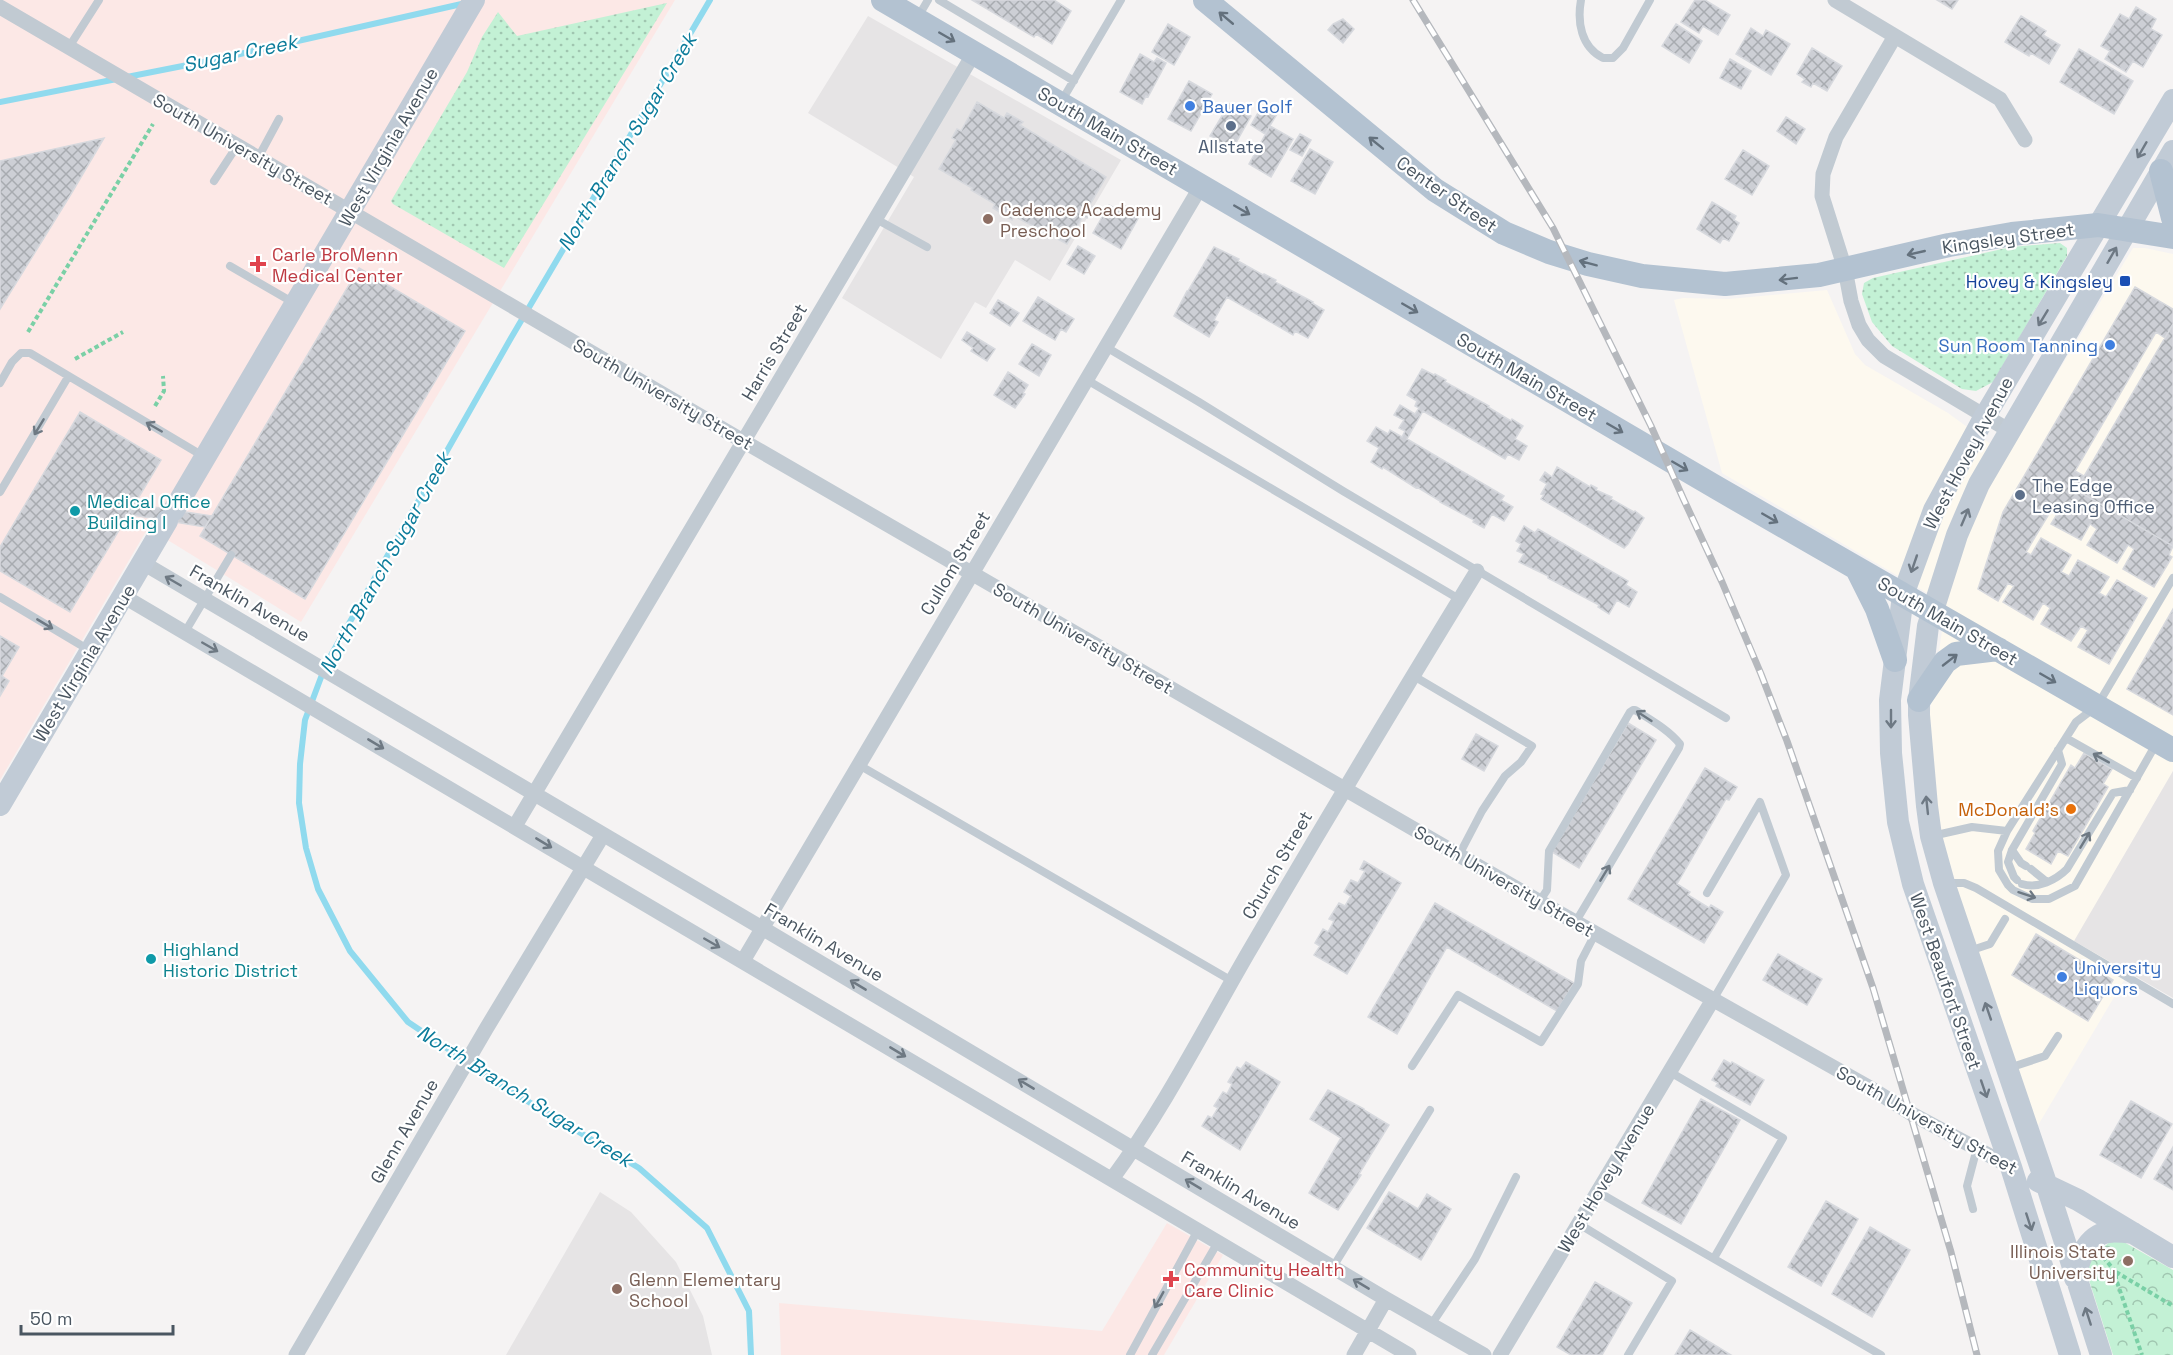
<svg xmlns="http://www.w3.org/2000/svg" width="2173" height="1355" font-family="'Space Grotesk',sans-serif">
  <style>
    .commercial { fill: #fdf9ef }
    .education { fill: #e6e4e5 }
    .medical { fill: #fce8e6 }
    .grass { fill: url(#grass-dots) }
    .park { fill: url(#park-crowns) }
    .lines { fill: none; stroke-linecap: round; stroke-linejoin: round }
    .stream { stroke: #90daee; stroke-width: 6 }
    .building { fill: url(#building-cross-hatch); stroke: #d7d9de; stroke-width: 1.5 }
    .path { stroke: #7ad0a6; stroke-width: 4; stroke-dasharray: 4.5 3; stroke-linecap: butt }
    .lane { stroke: #c1cad2; stroke-width: 8 }
    .street { stroke: #c1cad2; stroke-width: 15 }
    .secondary { stroke: #c1cbd6; stroke-width: 22 }
    .primary { stroke: #b3c2d1; stroke-width: 24 }
    .rail-casing { stroke: #b5b8bd; stroke-width: 7 }
    .rail { stroke: #fff; stroke-width: 4.5; stroke-dasharray: 14; stroke-linecap: butt }
    .oneway { stroke: #64717d }
    .oneway2 { stroke: #6e7984 }
    .oneway3 { stroke: #6e7983 }
    .shop-dot { fill: #3f7fe0; stroke: #fff; stroke-width: 2 }
    .service-dot { fill: #5c6f8a; stroke: #fff; stroke-width: 2 }
    .education-dot { fill: #8d6e63; stroke: #fff; stroke-width: 2 }
    .health-dot { fill: #e0444e; stroke: #fff; stroke-width: 2 }
    .transit-dot { fill: #1a4fb4; stroke: #fff; stroke-width: 2 }
    .culture-dot { fill: #0f9aa8; stroke: #fff; stroke-width: 2 }
    .food-dot { fill: #e8710a; stroke: #fff; stroke-width: 2 }
    .labels { text-anchor: middle; dominant-baseline: central; stroke-width: 4.5; stroke-linejoin: round; paint-order: stroke }
    .shop-label { font-size: 18px; fill: #366cbe; stroke: #fff; text-anchor: start }
    .street-label { font-size: 18px; fill: #4a5661; stroke: #fff }
    .service-label { font-size: 18px; fill: #4e5e75; stroke: #fff }
    .education-label { font-size: 18px; fill: #785e54; stroke: #fff; text-anchor: start }
    .health-label { font-size: 18px; fill: #be3a42; stroke: #fff; text-anchor: start }
    .transit-label { font-size: 18px; fill: #164399; stroke: #fff; text-anchor: end }
    .culture-label { font-size: 18px; fill: #0d838f; stroke: #fff; text-anchor: start }
    .food-label { font-size: 18px; fill: #c56008; stroke: #fff; text-anchor: end }
    .water-label { font-size: 20px; font-style: italic; fill: #0c7c9b; stroke: #fff }
  </style>
  <defs>
    <pattern id="grass-dots" width="8" height="8" patternUnits="userSpaceOnUse" patternTransform="scale(1.5)"><rect width="8" height="8" fill="#c3f1d5"/><path d="M2 2h.1M6 6h.1" fill="none" stroke="#a0c6b0" stroke-width="1.8" stroke-linecap="round"/></pattern>
    <pattern id="park-crowns" width="20" height="18" patternUnits="userSpaceOnUse" patternTransform="scale(1.5)"><rect width="20" height="18" fill="#c3f1d5"/><path d="M2 6a3 3 0 1 1 6 0M12 15a3 3 0 1 1 6 0" fill="none" stroke="#a0c6b0"/></pattern>
    <pattern id="building-cross-hatch" width="8" height="8" patternUnits="userSpaceOnUse" patternTransform="scale(1.5)"><rect width="8" height="8" fill="#cdcfd5"/><path d="M0 0l8 8M0 8l8-8" fill="none" stroke="#a8abb0"/></pattern>
  </defs>
  <rect width="100%" height="100%" fill="#f5f3f3"/>
  <!-- commercial -->
  <path class="commercial" d="M2133,248H2145L2173,254V771L2075,941L2129,972L2037,1127L1959,895L1936,818L1928,725L1946,604L1722,473L1674,300L1683,298L1729,299L1827,290L1855,354L1865,365L1948,413L2007,456Z"/>
  <!-- education -->
  <path class="education" d="M868,16L1121,160L1050,281L1015,260L986,308L975,302L941,359L842,298L914,177L808,113Z
    M2173,771V998L2074,941Z
    M600,1192L631,1212L676,1262L703,1316L712,1355H506Z"/>
  <!-- medical -->
  <path class="medical" d="M0,0H675L301,622L148,528L0,780Z
    M1167,1223L1223,1255L1164,1355H781L779,1303L1102,1331Z"/>
  <!-- grass -->
  <path class="grass" d="M667,3L504,268L393,204L391,201L467,72L482,37L498,12L517,36Z
    M2060,243L2067,248V256L1993,382L1976,391L1962,389L1892,346L1872,322L1862,294L1864,283L1873,278L2011,247Z"/>
  <!-- park -->
  <path class="park" d="M2111,1241H2122L2173,1270V1355H2113L2089,1280V1259Z"/>
  <g class="lines">
    <!-- stream -->
    <path class="stream" d="M710,0L511,338L326,664L305,720L300,764L299,803L306,848L318,889L350,951L408,1022L509,1090L639,1168L707,1228L749,1311L751,1355
      M0,102L218,59L466,3"/>
  </g>
  <!-- building -->
  <path class="building" d="M972,0H1054L1071,11L1052,44L1036,34L1034,37Z
    M1695,0H1705L1730,15L1718,35L1703,26L1699,33L1681,22Z
    M1937,0H1958L1952,9Z
    M2136,7L2156,19L2151,29L2162,35L2143,67L2133,61L2126,72L2105,59L2110,51L2101,46L2120,14L2129,19Z
    M2021,16L2046,31L2043,35L2060,45L2049,64L2031,53L2029,56L2005,42Z
    M1343,19L1354,29L1343,43L1328,30L1333,24Z
    M1168,24L1190,37L1174,65L1152,52Z
    M1676,24L1702,41L1689,63L1662,46Z
    M1751,28L1763,36L1766,30L1790,44L1771,75L1736,54Z
    M1812,48L1842,66L1827,91L1813,83L1811,87L1802,82L1805,79L1797,74Z
    M2079,49L2133,81L2114,114L2060,82Z
    M1140,54L1154,62L1157,58L1166,63L1148,97L1146,96L1142,104L1120,92Z
    M1730,59L1751,71L1741,89L1720,78Z
    M1189,81L1212,94L1191,131L1168,119Z
    M977,102L1004,118L1007,113L1023,122L1020,125L1106,177L1089,206L1093,207L1087,218L1083,216L1067,244L1014,216L1012,220L993,208L995,204L971,190L972,188L939,169L956,140L952,138L957,129L961,131Z
    M1229,104L1251,116L1233,148L1226,145L1223,149L1216,145L1218,140L1210,136Z
    M1262,106L1277,114L1265,134L1251,125Z
    M1786,117L1805,129L1796,144L1777,131Z
    M1270,126L1293,139L1271,177L1249,164Z
    M1300,134L1311,140L1302,156L1290,150Z
    M104,138L71,194L0,309V161Z
    M1310,149L1333,162L1315,194L1291,181Z
    M1743,150L1769,166L1752,195L1725,179Z
    M1712,202L1736,216L1734,220L1739,223L1729,241L1723,238L1720,243L1697,229Z
    M1122,204L1140,215L1121,249L1093,233L1109,205L1118,210Z
    M1078,246L1095,256L1084,274L1067,264Z
    M1214,247L1239,259L1238,261L1263,275L1264,274L1276,280L1275,282L1313,302L1312,303L1324,310L1308,338L1295,331L1293,335L1227,297L1214,320L1218,322L1209,337L1174,316L1187,291H1188Z
    M359,268L465,331L305,599L200,536Z
    M2135,287L2173,309V324L2165,338L2156,332L2075,471L2084,476L2076,490L2173,546L2169,555L2172,557L2154,587L2123,569L2134,549L2128,545L2117,563L2087,545L2097,529L2090,524L2081,540L2051,524L2061,508L2055,504L2026,552L2031,555L2041,538L2071,555L2061,572L2069,576L2078,560L2109,577L2099,593L2106,597L2117,580L2147,598L2109,664L2078,647L2088,630L2081,626L2071,641L2041,624L2050,608L2043,603L2033,620L2003,602L2014,586L2008,583L1998,601L1978,589L2003,512Z
    M1038,297L1074,319L1066,332L1061,329L1055,340L1023,321Z
    M998,300L1019,313L1010,326L990,313Z
    M2173,324V546L2076,490Z
    M967,332L995,349L987,361L971,351L973,348L962,340Z
    M1032,344L1051,355L1039,376L1019,364Z
    M1422,369L1434,375L1435,374L1446,380L1445,382L1489,406L1488,407L1511,421L1512,419L1523,426L1515,439L1527,446L1519,460L1508,454L1505,459L1423,411L1407,439L1504,496L1501,500L1513,507L1504,521L1492,514L1484,528L1473,522L1474,520L1440,502V501L1417,487L1416,488L1383,467L1382,469L1371,462L1379,448L1367,441L1376,427L1388,434L1390,430L1402,437L1405,431L1399,428L1404,420L1394,415L1400,405L1415,414L1419,408L1415,406L1417,401L1407,395Z
    M1008,372L1028,385L1023,393L1025,394L1015,408L994,395Z
    M80,412L161,460L70,612L0,571V547Z
    M1557,467L1590,487L1591,485L1597,488L1596,490L1612,497L1611,499L1634,512L1635,511L1644,518L1628,544L1624,548L1541,499L1544,495L1541,494L1547,484L1540,480L1545,472L1552,477Z
    M134,504L212,516L205,527L132,515L125,519Z
    M1524,526L1535,533L1538,529L1628,581L1626,585L1637,592L1629,607L1617,600L1609,614L1598,607L1599,605L1548,578V576L1519,562L1524,554L1517,551L1521,544L1516,541Z
    M2173,609V715L2127,689Z
    M0,636L19,647L2,676L9,681L0,696Z
    M1628,723L1656,740L1579,868L1552,852Z
    M1476,734L1498,746L1484,771L1462,759Z
    M2084,753L2112,769L2103,784L2108,787L2068,856L2058,851L2051,864L2026,849L2035,833L2033,831L2071,765L2075,768Z
    M1705,768L1737,787L1729,800L1726,799L1677,884L1690,892L1688,895L1709,908L1711,905L1723,912L1704,943L1628,899Z
    M1364,861L1401,883L1347,974L1314,955L1320,946L1315,943L1323,929L1328,932L1334,921L1329,919L1339,903L1345,906L1351,896L1344,892L1351,880L1358,883L1365,871L1360,869Z
    M1435,903L1574,983L1557,1011L1447,947L1397,1034L1368,1017Z
    M2036,934L2113,980L2088,1021L2012,975Z
    M1778,954L1822,979L1807,1005L1763,980Z
    M1724,1060L1731,1064L1732,1062L1764,1080L1750,1105L1716,1086L1718,1083L1712,1080Z
    M1246,1062L1280,1082L1240,1150L1202,1126L1208,1116L1212,1118L1218,1108L1214,1106L1223,1092L1227,1094L1232,1084L1228,1082L1237,1067L1241,1069Z
    M1328,1090L1364,1109V1110L1389,1125L1359,1174L1361,1175L1338,1210L1309,1193L1341,1138L1310,1119Z
    M1701,1099L1740,1120L1681,1224L1642,1203Z
    M2131,1101L2172,1124L2141,1178L2100,1155Z
    M2173,1147V1190L2154,1179Z
    M1389,1192L1418,1209L1427,1194L1451,1209L1421,1260L1367,1228Z
    M1826,1201L1858,1219L1821,1286L1788,1267Z
    M1870,1227L1910,1250L1872,1317L1832,1294Z
    M1595,1282L1632,1303L1602,1355H1571L1557,1347Z
    M1690,1330L1731,1355H1675Z"/>
  <g class="lines">
    <!-- path -->
    <path class="path" d="M28,332L153,124
      M75,359L123,332
      M155,406L164,391L163,376
      M2103,1257L2116,1272V1279L2142,1355
      M2116,1272L2173,1306
      M2097,1279L2116,1272"/>
    <!-- lane -->
    <path class="lane" d="M939,0L1074,81
      M1581,0C1577,22 1581,47 1603,58H1613L1623,48L1650,0
      M918,17L928,0
      M69,47L99,0
      M1061,102L1121,0
      M258,158L279,119
      M214,181L237,146
      M876,219L927,247
      M230,266L294,303
      M1106,347L1199,402L1343,491L1726,718
      M1087,380L1459,599
      M0,383L12,362L21,353H30L203,456
      M0,492L68,377
      M0,597L89,650
      M185,632L231,555
      M1412,675L1532,746L1521,762L1505,776L1482,811L1459,855
      M2066,738L2137,778
      M859,765L1232,981
      M2007,831L1998,851L1999,870L2008,885L2013,890L2032,899H2049L2075,886L2156,744
      M1932,836L1972,827L2007,831L2076,722L2097,706L2173,578
      M2012,850L2021,863L2026,866
      M2031,869L2047,882
      M2017,880L2014,877L2008,862L2012,850L2062,764L2058,750
      M1946,883H1964L1976,888L2173,1004
      M2022,884C2038,889 2056,880 2067,869L2113,793L2130,790
      M1707,893L1760,802L1786,875L1713,1000
      M1539,902L1547,890L1549,851L1630,712L1633,710H1635C1651,720 1669,730 1680,744L1679,748L1575,923
      M1969,951L1990,944L2005,919
      M1412,1066L1458,995L1541,1042L1578,984L1581,961L1595,934
      M2009,1068L2045,1056L2058,1036
      M1670,1072L1783,1138L1714,1258
      M1598,1192L1881,1355
      M1973,1209L1967,1186L1977,1148
      M1579,1224L1672,1281L1628,1355
      M1333,1267L1430,1110
      M1431,1325L1475,1259L1516,1177
      M1130,1355L1198,1230
      M1152,1355L1218,1242"/>
    <!-- street -->
    <path class="street" d="M1835,0L2000,99L2025,140
      M0,7L743,441L1554,910L1872,1089L1912,1114L2011,1167
      M1895,36L1836,137L1823,174L1822,196L1845,269L1851,301L1859,325L1868,340L1884,356L2010,431
      M143,563L762,928L1386,1299L1484,1355
      M123,596L1409,1355
      M515,826L974,53
      M743,961L1201,186
      M1112,1179C1164,1108 1204,1029 1248,953C1323,825 1399,698 1477,571
      M296,1355L486,1029L603,835
      M1354,1355L1386,1299
      M1500,1355L1712,1001"/>
    <!-- secondary -->
    <path class="secondary" d="M174,510L474,0
      M0,805L167,521
      M2038,1181L2078,1200L2173,1257
      M2075,1278C2079,1260 2086,1236 2108,1232C2115,1231 2125,1232 2133,1233
      M2070,1355L2011,1167L1913,884L1898,822L1891,753L1890,700L1903,595L1934,510L1985,416L2173,100
      M2101,1355L2047,1186L1944,883L1931,836L1927,806L1919,715V700L1928,626L1957,535L1979,484L2173,151"/>
    <!-- primary -->
    <path class="primary" d="M883,0L1719,489L2173,750
      M1205,0L1435,190L1504,233L1549,252L1588,264L1642,276L1725,284L1819,275L1949,245L2012,234L2098,225L2173,237
      M2161,171L2173,218
      M1857,569L1877,609L1895,660
      M1919,700L1945,662L1956,654L1998,649"/>
    <!-- rail casing -->
    <g class="rail-casing">
      <path id="rail" d="M1413,0L1553,228L1651,426L1683,498L1722,582L1761,674L1787,741L1873,988L1951,1252L1977,1355"/>
    </g>
    <!-- rail -->
    <use href="#rail" class="rail"/>
  </g>
  <!-- one-way arrows -->
  <defs><path id="oneway-shaft" d="M-6 0H5M1.5-3L5.5 0L1.5 3" fill="none" stroke-width="1.6" stroke-linecap="round" stroke-linejoin="round" transform="scale(1.5)"/></defs>
  <g class="oneway">
    <use href="#oneway-shaft" transform="translate(1226 18) rotate(-140)"/>
    <use href="#oneway-shaft" transform="translate(947 37) rotate(30)"/>
    <use href="#oneway-shaft" transform="translate(1376 143) rotate(-141)"/>
    <use href="#oneway-shaft" transform="translate(1242 210) rotate(30)"/>
    <use href="#oneway-shaft" transform="translate(1916 253) rotate(167)"/>
    <use href="#oneway-shaft" transform="translate(1588 263) rotate(-165)"/>
    <use href="#oneway-shaft" transform="translate(1788 279) rotate(173)"/>
    <use href="#oneway-shaft" transform="translate(1410 308) rotate(30)"/>
    <use href="#oneway-shaft" transform="translate(1615 428) rotate(30)"/>
    <use href="#oneway-shaft" transform="translate(1680 466) rotate(30)"/>
    <use href="#oneway-shaft" transform="translate(1770 518) rotate(30)"/>
    <use href="#oneway-shaft" transform="translate(1950 660) rotate(-38)"/>
    <use href="#oneway-shaft" transform="translate(2048 678) rotate(30)"/>
  </g>
  <g class="oneway2">
    <use href="#oneway-shaft" transform="translate(2142 150) rotate(120)"/>
    <use href="#oneway-shaft" transform="translate(2112 255) rotate(-60)"/>
    <use href="#oneway-shaft" transform="translate(2043 318) rotate(121)"/>
    <use href="#oneway-shaft" transform="translate(1965 517) rotate(-67)"/>
    <use href="#oneway-shaft" transform="translate(1914 564) rotate(109)"/>
    <use href="#oneway-shaft" transform="translate(1891 719) rotate(90)"/>
    <use href="#oneway-shaft" transform="translate(1927 805) rotate(-96)"/>
    <use href="#oneway-shaft" transform="translate(1988 1011) rotate(-109)"/>
    <use href="#oneway-shaft" transform="translate(1984 1089) rotate(71)"/>
    <use href="#oneway-shaft" transform="translate(2029 1222) rotate(72)"/>
    <use href="#oneway-shaft" transform="translate(2088 1316) rotate(-108)"/>
  </g>
  <g class="oneway3">
    <use href="#oneway-shaft" transform="translate(39 427) rotate(121)"/>
    <use href="#oneway-shaft" transform="translate(154 427) rotate(-150)"/>
    <use href="#oneway-shaft" transform="translate(173 581) rotate(-150)"/>
    <use href="#oneway-shaft" transform="translate(45 624) rotate(31)"/>
    <use href="#oneway-shaft" transform="translate(210 647) rotate(30)"/>
    <use href="#oneway-shaft" transform="translate(1644 716) rotate(-147)"/>
    <use href="#oneway-shaft" transform="translate(376 744) rotate(31)"/>
    <use href="#oneway-shaft" transform="translate(2101 758) rotate(-151)"/>
    <use href="#oneway-shaft" transform="translate(2085 840) rotate(-59)"/>
    <use href="#oneway-shaft" transform="translate(544 843) rotate(31)"/>
    <use href="#oneway-shaft" transform="translate(1605 873) rotate(-59)"/>
    <use href="#oneway-shaft" transform="translate(2027 895) rotate(18)"/>
    <use href="#oneway-shaft" transform="translate(712 943) rotate(30)"/>
    <use href="#oneway-shaft" transform="translate(858 985) rotate(-149)"/>
    <use href="#oneway-shaft" transform="translate(898 1052) rotate(31)"/>
    <use href="#oneway-shaft" transform="translate(1026 1084) rotate(-149)"/>
    <use href="#oneway-shaft" transform="translate(1193 1184) rotate(-149)"/>
    <use href="#oneway-shaft" transform="translate(1361 1284) rotate(-149)"/>
    <use href="#oneway-shaft" transform="translate(1159 1300) rotate(119)"/>
  </g>
  <!-- markers -->
  <g class="shop-dot">
    <circle cx="1190" cy="106" r="6"/>
    <circle cx="2110" cy="345" r="6"/>
    <circle cx="2062" cy="977" r="6"/>
  </g>
  <g class="service-dot">
    <circle cx="1231" cy="126" r="6"/>
    <circle cx="2020" cy="495" r="6"/>
  </g>
  <g class="education-dot">
    <circle cx="988" cy="219" r="6"/>
    <circle cx="2128" cy="1261" r="6"/>
    <circle cx="617" cy="1289" r="6"/>
  </g>
  <g class="health-dot">
    <path d="M255 255h6v6h6v6h-6v6h-6v-6h-6v-6h6z"/>
    <path d="M1168 1270h6v6h6v6h-6v6h-6v-6h-6v-6h6z"/>
  </g>
  <rect class="transit-dot" x="2119" y="275" width="12" height="12" rx="3"/>
  <g class="culture-dot">
    <circle cx="75" cy="511" r="6"/>
    <circle cx="151" cy="959" r="6"/>
  </g>
  <circle class="food-dot" cx="2071" cy="809" r="6"/>
  <g class="labels">
    <!-- shop labels -->
    <g class="shop-label">
      <text x="1202" y="106">Bauer Golf</text>
      <text x="2098" y="345" text-anchor="end">Sun Room Tanning</text>
      <text x="2074" y="967">University<tspan x="2074" dy="21">Liquors</tspan></text>
    </g>
    <!-- street labels -->
    <g class="street-label">
      <text transform="translate(1108 131) rotate(30)">South Main Street</text>
      <text transform="translate(388 147) rotate(-60)">West Virginia Avenue</text>
      <text transform="translate(243 149) rotate(30)">South University Street</text>
      <text transform="translate(1447 194) rotate(35)">Center Street</text>
      <text transform="translate(2008 238) rotate(-8)">Kingsley Street</text>
      <text transform="translate(774 352) rotate(-59)">Harris Street</text>
      <text transform="translate(1527 377) rotate(30)">South Main Street</text>
      <text transform="translate(663 394) rotate(30)">South University Street</text>
      <text transform="translate(1968 453) rotate(-62)">West Hovey Avenue</text>
      <text transform="translate(955 563) rotate(-59)">Cullom Street</text>
      <text transform="translate(250 603) rotate(30)">Franklin Avenue</text>
      <text transform="translate(1948 621) rotate(30)">South Main Street</text>
      <text transform="translate(1083 638) rotate(30)">South University Street</text>
      <text transform="translate(84 663) rotate(-59)">West Virginia Avenue</text>
      <text transform="translate(1277 865) rotate(-60)">Church Street</text>
      <text transform="translate(1504 881) rotate(30)">South University Street</text>
      <text transform="translate(824 942) rotate(31)">Franklin Avenue</text>
      <text transform="translate(1946 981) rotate(71)">West Beaufort Street</text>
      <text transform="translate(1927 1120) rotate(29)">South University Street</text>
      <text transform="translate(404 1131) rotate(-60)">Glenn Avenue</text>
      <text transform="translate(1606 1178) rotate(-59)">West Hovey Avenue</text>
      <text transform="translate(1241 1190) rotate(31)">Franklin Avenue</text>
    </g>
    <!-- service labels -->
    <g class="service-label">
      <text x="1231" y="146">Allstate</text>
      <text x="2032" y="485" text-anchor="start">The Edge<tspan x="2032" dy="21">Leasing Office</tspan></text>
    </g>
    <!-- education labels -->
    <g class="education-label">
      <text x="1000" y="209">Cadence Academy<tspan x="1000" dy="21">Preschool</tspan></text>
      <text x="2116" y="1251" text-anchor="end">Illinois State<tspan x="2116" dy="21">University</tspan></text>
      <text x="629" y="1279">Glenn Elementary<tspan x="629" dy="21">School</tspan></text>
    </g>
    <!-- health labels -->
    <g class="health-label">
      <text x="272" y="254">Carle BroMenn<tspan x="272" dy="21">Medical Center</tspan></text>
      <text x="1184" y="1269">Community Health<tspan x="1184" dy="21">Care Clinic</tspan></text>
    </g>
    <!-- transit labels -->
    <g class="transit-label">
      <text x="2113" y="281">Hovey &amp; Kingsley</text>
    </g>
    <!-- culture labels -->
    <g class="culture-label">
      <text x="87" y="501">Medical Office<tspan x="87" dy="21">Building I</tspan></text>
      <text x="163" y="949">Highland<tspan x="163" dy="21">Historic District</tspan></text>
    </g>
    <!-- food labels -->
    <g class="food-label">
      <text x="2059" y="809">McDonald's</text>
    </g>
    <!-- water labels -->
    <g class="water-label">
      <text transform="translate(240 53) rotate(-12)">Sugar Creek</text>
      <text transform="translate(627 142) rotate(-59)">North Branch Sugar Creek</text>
      <text transform="translate(385 563) rotate(-61)">North Branch Sugar Creek</text>
      <text transform="translate(525 1096) rotate(32)">North Branch Sugar Creek</text>
    </g>
  </g>
  <!-- scale -->
  <path d="M21 1325v9h152v-9" fill="none" stroke="#4a5661" stroke-width="3"/>
  <text x="30" y="1325" font-size="18" fill="#4a5661" stroke="#ffffff" stroke-width="4.5" paint-order="stroke">50 m</text>
</svg>
